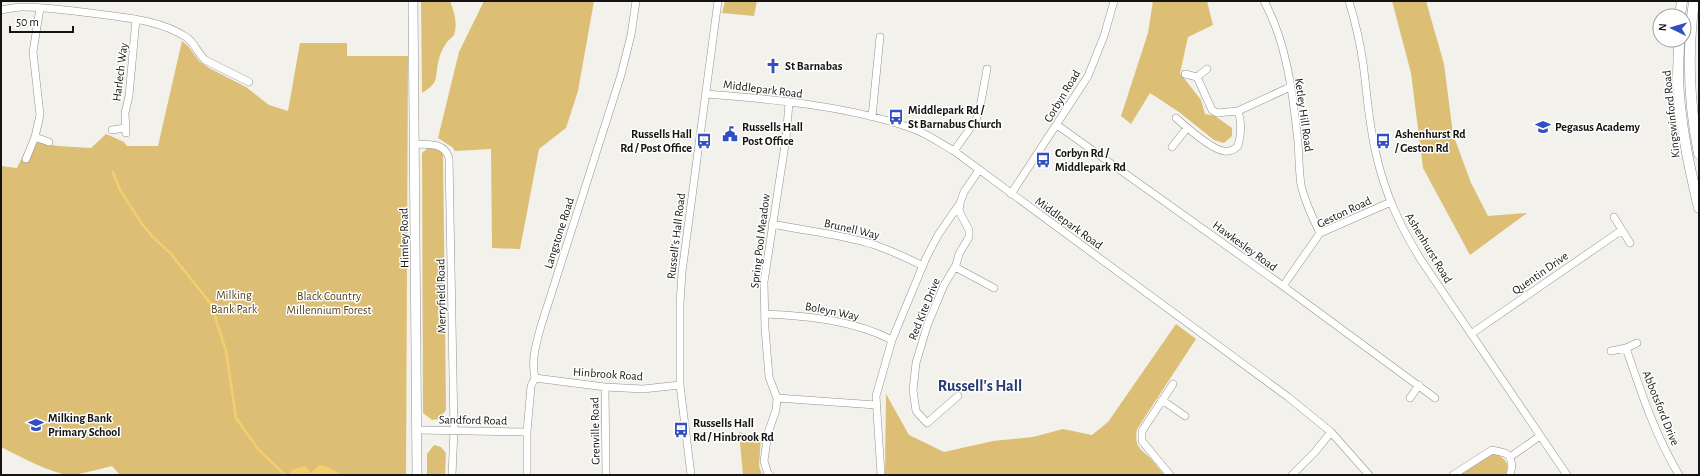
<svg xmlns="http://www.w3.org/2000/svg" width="1700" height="476" font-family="'Alegreya Sans',sans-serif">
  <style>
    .green { fill: #dcbe75 }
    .water { fill: #f4cd6f }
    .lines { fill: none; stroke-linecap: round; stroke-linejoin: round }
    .stream { stroke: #f4cd6f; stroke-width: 2.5 }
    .minor-casing { stroke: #94928d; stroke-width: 8 }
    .secondary-casing { stroke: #94928d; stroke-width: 10 }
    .primary-casing { stroke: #94928d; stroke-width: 11 }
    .minor { stroke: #fff; stroke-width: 7 }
    .secondary { stroke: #fff; stroke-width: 9 }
    .primary { stroke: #fff; stroke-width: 10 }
    .labels { text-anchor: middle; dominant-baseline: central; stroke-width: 3; stroke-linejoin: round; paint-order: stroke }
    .poi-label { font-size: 12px; font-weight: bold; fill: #151413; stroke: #fff; text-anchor: start }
    .street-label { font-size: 12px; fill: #151413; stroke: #fff }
    .park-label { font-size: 12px; fill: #54441c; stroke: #fff }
    .district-label { font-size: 16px; font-weight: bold; fill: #293c75; stroke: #fff }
  </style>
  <rect width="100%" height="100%" fill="#f3f1ec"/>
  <!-- green -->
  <path class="green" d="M421,1H450C454,11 458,24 454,35C452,37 449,40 447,42C444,46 440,54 439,59C434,77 441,82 422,93Z
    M484,1H594L578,91L566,128L539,149L520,249L492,248L491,149L455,151L452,147L438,138L459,52Z
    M725,1H757L754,16L722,13Z
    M1153,1H1207L1213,25L1188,37L1180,73L1201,100L1205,114L1215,116L1232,128V136L1224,143L1214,140L1179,112L1150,93L1131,124L1121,116L1148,33Z
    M1392,1H1426L1444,64L1453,134L1471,183L1488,216L1527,213L1470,255L1423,168L1411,73Z
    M182,41L188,46L199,61L209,68L246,87L269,105L288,111L300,43H347V56H408L406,475H120L112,466C99,469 85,473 72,475C56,476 17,455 1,447V166L17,168L30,141L58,146L91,148L106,134L124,142L127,146H158Z
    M428,148L438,149L443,154L446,410L439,419L432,420L423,413L422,153Z
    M1176,324L1196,339L1137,429C1134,448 1140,448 1152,460C1156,465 1160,470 1164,475H885L886,394L909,435L944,452L993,441L1033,437L1063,429L1092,435L1108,422Z
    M739,432L761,438L759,466L762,475H743Z
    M434,445L441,447L446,453L445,475H427V454Z
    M1493,453C1503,456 1512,464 1505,475H1459Z"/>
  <!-- water -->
  <path class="water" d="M319,465L328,467L342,475H289L293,469L305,466L311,473Z"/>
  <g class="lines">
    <!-- stream -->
    <path class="stream" d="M113,172L120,190L142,224L152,236L171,254L211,304L226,351L236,418L258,449L285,475"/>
    <!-- minor casing -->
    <g class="minor-casing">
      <path id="minor" d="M1264,1C1287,43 1293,95 1298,142C1299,156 1299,171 1301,185C1305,202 1312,217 1320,233
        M1349,1C1355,21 1360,42 1363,63C1367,93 1369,125 1376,154C1385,194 1400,226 1421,260L1567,475
        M1,10C8,9 15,7 22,7C47,7 73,11 98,14C127,18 160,20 186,37C194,42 197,52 205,60L249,82
        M1185,74L1197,77L1207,69
        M1197,77L1212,110L1217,113L1238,111
        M706,94C772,99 848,106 911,128C926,133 940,143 954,151L1288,397L1331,432L1369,475
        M872,117L880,37
        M1176,118C1185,126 1212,150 1224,151C1230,152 1234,150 1238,146C1241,135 1242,122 1238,111L1290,87
        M1057,125L1283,286L1435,398
        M112,130L126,128
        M126,133L125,113L129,96L136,19
        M35,137L49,142
        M415,144C429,145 444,142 449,158L454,430L452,475
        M1172,147L1187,128
        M954,151L976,120L980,107L987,69
        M26,159L35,137L40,115L33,52L40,8
        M1011,194L1088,76L1104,36L1114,1
        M1614,217L1630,243
        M772,224C806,231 842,234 875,245C892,251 907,258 923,266
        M955,267L994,288
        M1283,286L1320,233L1391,202
        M765,314C808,316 853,320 892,340
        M1471,334L1622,230
        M1626,348C1641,392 1655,435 1679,475
        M1611,351L1626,348L1637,343
        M535,378L605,387L643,389L680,385
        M605,387L606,475
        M958,396L927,423L916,411L913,390L916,363L927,326L944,285L956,265L959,254L969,237V230L959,211L960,203L964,192L979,170
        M777,398L876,405
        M1410,398L1419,385
        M1162,400L1185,416
        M418,430L527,432
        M527,475V432L531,386L535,378C531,360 536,344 541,326L621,75L631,35L636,1
        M691,475L680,385V304L682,272L718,1
        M770,475L768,474L764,461L768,433L776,410L777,398L769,377L765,328L764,282L786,138L789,103
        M881,475L876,396L892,340L926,258L938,235L958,206
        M1170,475L1142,441V431L1173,384
        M1292,475L1315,452L1331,432
        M1453,475L1492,450L1505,453L1510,457L1540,436
        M1510,475L1512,466L1510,457"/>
    </g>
    <!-- secondary casing -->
    <g class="secondary-casing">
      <path id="secondary" d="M413,1L417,475"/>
    </g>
    <!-- primary casing -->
    <g class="primary-casing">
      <path id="primary" d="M1694,1C1687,52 1689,104 1699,154
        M1680,16L1682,1
        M1679,40C1679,53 1678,67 1678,80C1680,124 1689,166 1699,208"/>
    </g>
    <!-- minor -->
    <use href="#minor" class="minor"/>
    <!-- secondary -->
    <use href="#secondary" class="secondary"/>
    <!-- primary -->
    <use href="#primary" class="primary"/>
  </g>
  <!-- icons -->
  <defs>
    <g id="church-bare" transform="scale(1.2)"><path d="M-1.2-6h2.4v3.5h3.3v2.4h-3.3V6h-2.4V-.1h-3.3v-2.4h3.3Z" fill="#314fc0" stroke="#fff" stroke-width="2.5" paint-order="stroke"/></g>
    <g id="bus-bare" transform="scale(1.2)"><path d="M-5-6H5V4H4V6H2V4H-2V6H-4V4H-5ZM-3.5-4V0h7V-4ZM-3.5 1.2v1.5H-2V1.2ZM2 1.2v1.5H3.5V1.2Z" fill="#314fc0" stroke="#fff" stroke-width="2.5" paint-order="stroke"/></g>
    <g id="school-bare" transform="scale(1.2)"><path d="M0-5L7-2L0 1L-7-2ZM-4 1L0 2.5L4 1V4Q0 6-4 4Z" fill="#314fc0" stroke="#fff" stroke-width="2.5" paint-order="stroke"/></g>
    <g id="civic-bare" transform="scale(1.2)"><path d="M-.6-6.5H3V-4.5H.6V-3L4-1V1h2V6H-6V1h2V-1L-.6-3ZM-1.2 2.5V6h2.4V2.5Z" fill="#314fc0" stroke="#fff" stroke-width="2.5" paint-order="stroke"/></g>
  </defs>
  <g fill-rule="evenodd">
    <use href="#church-bare" x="773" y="66"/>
    <use href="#bus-bare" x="896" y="117"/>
    <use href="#school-bare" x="1543" y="127"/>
    <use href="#civic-bare" x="730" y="134"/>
    <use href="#bus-bare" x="704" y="141"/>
    <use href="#bus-bare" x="1383" y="141"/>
    <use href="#bus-bare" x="1043" y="160"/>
    <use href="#school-bare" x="36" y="425"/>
    <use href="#bus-bare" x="681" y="430"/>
  </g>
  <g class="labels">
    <!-- poi labels -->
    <g class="poi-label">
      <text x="785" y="66">St Barnabas</text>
      <text x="908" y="110">Middlepark Rd /<tspan x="908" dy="14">St Barnabus Church</tspan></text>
      <text x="742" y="127">Russells Hall<tspan x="742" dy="14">Post Office</tspan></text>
      <text x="1555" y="127">Pegasus Academy</text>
      <text x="692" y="134" text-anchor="end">Russells Hall<tspan x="692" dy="14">Rd / Post Office</tspan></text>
      <text x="1395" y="134">Ashenhurst Rd<tspan x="1395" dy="14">/ Geston Rd</tspan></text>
      <text x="1055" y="153">Corbyn Rd /<tspan x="1055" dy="14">Middlepark Rd</tspan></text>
      <text x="48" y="418">Milking Bank<tspan x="48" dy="14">Primary School</tspan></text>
      <text x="693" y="423">Russells Hall<tspan x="693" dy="14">Rd / Hinbrook Rd</tspan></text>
    </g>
    <!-- street labels -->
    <g class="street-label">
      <text transform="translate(120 72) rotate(-83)">Harlech Way</text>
      <text transform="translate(763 89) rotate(7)">Middlepark Road</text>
      <text transform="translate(1062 96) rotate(-59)">Corbyn Road</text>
      <text transform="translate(1671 114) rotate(-96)">Kingswinford Road</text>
      <text transform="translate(1304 115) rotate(82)">Ketley Hill Road</text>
      <text transform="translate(1344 212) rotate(-25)">Geston Road</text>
      <text transform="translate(1069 223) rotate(36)">Middlepark Road</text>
      <text transform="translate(852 229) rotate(13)">Brunell Way</text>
      <text transform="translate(559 233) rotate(-72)">Langstone Road</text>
      <text transform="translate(676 236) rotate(-83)">Russell's Hall Road</text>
      <text transform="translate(404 238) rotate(-91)">Himley Road</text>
      <text transform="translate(760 241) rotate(-83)">Spring Pool Meadow</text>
      <text transform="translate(1245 246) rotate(36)">Hawkesley Road</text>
      <text transform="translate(1429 248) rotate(59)">Ashenhurst Road</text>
      <text transform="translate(1540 273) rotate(-35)">Quentin Drive</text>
      <text transform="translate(441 296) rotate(-91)">Merryfield Road</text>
      <text transform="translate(924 309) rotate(-68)">Red Kite Drive</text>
      <text transform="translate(832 311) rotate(11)">Boleyn Way</text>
      <text transform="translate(608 374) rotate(4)">Hinbrook Road</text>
      <text transform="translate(1661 408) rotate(68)">Abbotsford Drive</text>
      <text transform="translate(473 420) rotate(1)">Sandford Road</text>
      <text transform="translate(595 431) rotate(-91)">Grenville Road</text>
    </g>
    <!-- park labels -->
    <g class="park-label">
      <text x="234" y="295">Milking<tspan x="234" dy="14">Bank Park</tspan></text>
      <text x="329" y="296">Black Country<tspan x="329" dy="14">Millennium Forest</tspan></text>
    </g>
    <!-- district labels -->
    <g class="district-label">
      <text x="980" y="386">Russell's Hall</text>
    </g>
  </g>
  <!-- border -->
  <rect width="1700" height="476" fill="none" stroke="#151413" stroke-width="4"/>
  <!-- north arrow -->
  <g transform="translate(1672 28) rotate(275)"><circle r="19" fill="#ffffff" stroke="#a1a1a1"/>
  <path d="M0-3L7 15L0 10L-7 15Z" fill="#314fc0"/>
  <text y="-6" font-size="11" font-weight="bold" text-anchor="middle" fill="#151413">N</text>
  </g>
  <!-- scale -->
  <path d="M10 26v6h63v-6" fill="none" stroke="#151413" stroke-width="2"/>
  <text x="16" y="26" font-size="12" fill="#151413" stroke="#ffffff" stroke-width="3" paint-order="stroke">50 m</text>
</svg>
